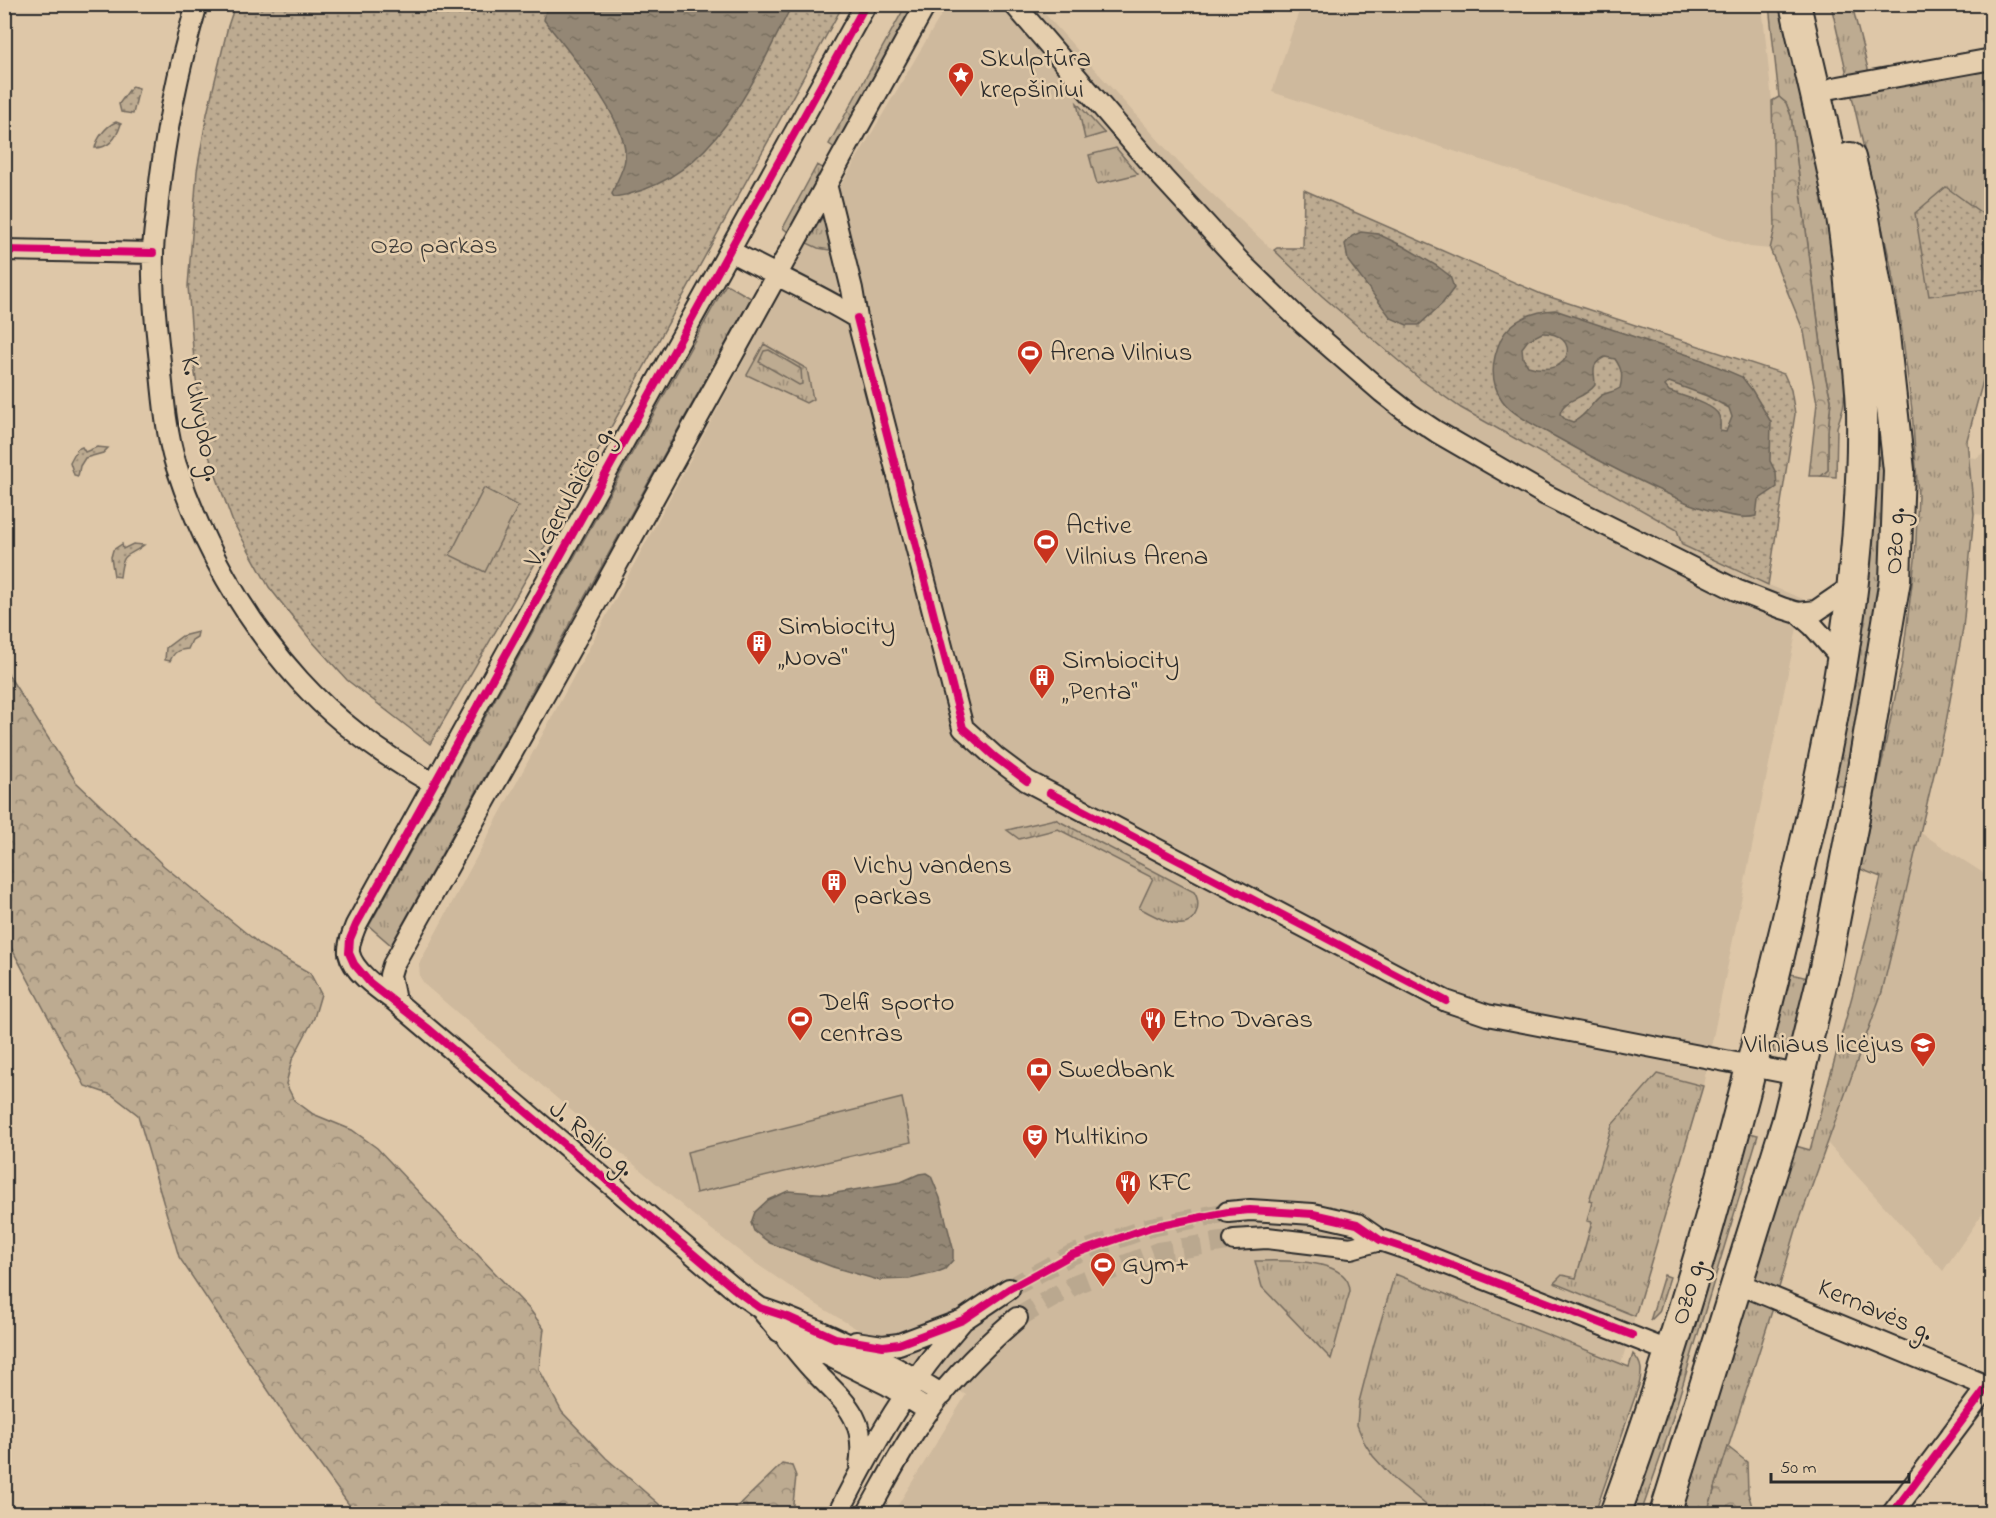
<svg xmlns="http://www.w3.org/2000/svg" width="1996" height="1518" font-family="'Indie Flower',sans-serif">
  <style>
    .built { fill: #ceb99d }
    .grass { fill: url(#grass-tufts); stroke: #746b5e; stroke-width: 1.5 }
    .forest { fill: url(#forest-crowns); stroke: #746b5e; stroke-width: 1.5 }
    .park { fill: url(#park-dots); stroke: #746b5e; stroke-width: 1.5 }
    .pitch { fill: #bdab91; stroke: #746b5e; stroke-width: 1.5 }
    .water { fill: url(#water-ripples); stroke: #6a6257; stroke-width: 1.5; fill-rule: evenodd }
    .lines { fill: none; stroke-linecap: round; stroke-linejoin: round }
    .street-tunnel { stroke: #baa88f; stroke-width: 20; stroke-dasharray: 20 10; stroke-linecap: butt }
    .street-casing { stroke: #2b2b2b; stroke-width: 24 }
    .primary-casing { stroke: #2b2b2b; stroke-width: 34 }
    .street { stroke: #e5cead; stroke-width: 20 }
    .primary { stroke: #e5cead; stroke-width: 30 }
    .cycleway-casing { stroke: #e5cead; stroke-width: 11 }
    .cycleway { stroke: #d6006c; stroke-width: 8 }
    .labels { text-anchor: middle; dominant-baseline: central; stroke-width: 5; stroke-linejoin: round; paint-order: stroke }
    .poi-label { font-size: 27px; fill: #2b2b2b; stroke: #e5cead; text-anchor: start }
    .park-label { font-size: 27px; fill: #413e3a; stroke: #e5cead }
    .street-label { font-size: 27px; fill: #2b2b2b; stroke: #e5cead }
  </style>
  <defs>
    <pattern id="grass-tufts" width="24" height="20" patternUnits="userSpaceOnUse" patternTransform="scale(1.5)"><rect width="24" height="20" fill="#bdab91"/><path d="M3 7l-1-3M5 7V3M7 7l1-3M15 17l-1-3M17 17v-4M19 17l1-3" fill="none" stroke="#9a8b77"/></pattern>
    <pattern id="forest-crowns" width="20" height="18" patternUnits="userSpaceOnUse" patternTransform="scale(1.5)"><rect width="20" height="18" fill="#bdab91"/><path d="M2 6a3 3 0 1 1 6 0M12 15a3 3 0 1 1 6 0" fill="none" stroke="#9a8b77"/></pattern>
    <pattern id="park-dots" width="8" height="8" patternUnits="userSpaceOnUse" patternTransform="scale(1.5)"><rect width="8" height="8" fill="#bdab91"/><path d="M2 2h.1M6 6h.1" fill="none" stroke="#9a8b77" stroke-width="1.8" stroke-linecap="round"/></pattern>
    <pattern id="water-ripples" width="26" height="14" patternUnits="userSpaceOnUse" patternTransform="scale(1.5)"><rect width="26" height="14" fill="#948775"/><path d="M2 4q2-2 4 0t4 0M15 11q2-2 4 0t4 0" fill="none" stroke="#796f60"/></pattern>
  </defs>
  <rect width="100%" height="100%" fill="#dec7a8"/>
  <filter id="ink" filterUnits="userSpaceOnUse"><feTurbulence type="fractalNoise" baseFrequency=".0167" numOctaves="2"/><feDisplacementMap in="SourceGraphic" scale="12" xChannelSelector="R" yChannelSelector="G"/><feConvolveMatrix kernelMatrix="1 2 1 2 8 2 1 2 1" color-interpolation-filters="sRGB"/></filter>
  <g filter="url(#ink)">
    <!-- built -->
    <path class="built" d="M947,5H1037L1179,163L1322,296L1421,380L1461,408L1677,530L1739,573L1803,599L1703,1086L1657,1074L1612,1124L1589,1201L1592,1202V1222L1576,1279L1555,1283L1635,1316L1621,1364L1396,1274L1364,1442L1373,1456L1394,1479L1436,1513H893L966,1395L814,1303L748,1258L693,1215L425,985L420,977L419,964L807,243Z
      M1301,5H1762L1772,101L1775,228L1770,249L1750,247L1272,92Z
      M1991,447V524L1985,515L1974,514L1972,484L1967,457L1976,458Z
      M1921,833L1991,878V1201L1943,1271L1828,1144L1882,992Z"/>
    <!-- grass -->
    <path class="grass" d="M906,5H914L835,148L829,144Z
      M1769,5H1784L1824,183L1849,371L1843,408L1837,427L1836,477L1821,476L1828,470V431L1831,400L1825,375L1791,116L1786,103L1779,97Z
      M1831,5H1852L1873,89L1991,68V351L1967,440L1974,514L1963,628L1945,728L1882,992L1796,1230L1773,1308L1707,1513L1682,1514L1792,1145L1810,1150L1854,989L1881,877L1860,869L1902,663L1915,560L1918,496L1912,410L1901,324L1890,262Z
      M1077,103L1104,133H1105L1085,139Z
      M1116,148L1138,174L1097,184L1089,155Z
      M817,165L823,168L788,232L783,228Z
      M824,214L830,250L818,248L807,243Z
      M1863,281L1891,520L1850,787L1834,785L1791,974L1808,978L1789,1049C1782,1054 1776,1053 1768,1050L1830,783Z
      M726,284L751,298L391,945L369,926Z
      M764,344L807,369L813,399L806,403L747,375Z
      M1055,819L1194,892C1198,898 1199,903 1197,911C1188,939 1155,915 1139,908L1153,878L1058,829L1019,839L1007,830Z
      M1657,1074L1703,1086L1635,1316L1554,1283L1562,1275L1576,1278L1592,1222L1587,1221L1592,1202L1589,1201L1612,1125Z
      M1746,1132L1758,1135L1663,1450L1641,1513L1626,1514Z
      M1255,1261C1277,1261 1350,1256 1350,1291C1349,1296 1346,1303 1345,1309C1340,1326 1336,1342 1331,1359L1262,1287Z
      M1395,1274L1629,1367L1633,1354C1643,1364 1642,1372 1639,1385L1595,1513H1436L1394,1479L1373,1456L1364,1442L1357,1425L1359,1402L1374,1344Z
      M1664,1275L1670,1277L1659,1312L1650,1321Z"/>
    <!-- forest -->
    <path class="forest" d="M1779,97L1786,103L1791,116L1825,375L1831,400L1828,431V470L1821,476H1809L1817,403L1804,332L1770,249L1775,228L1772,101Z
      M769,350L801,369L802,384L799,385L759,362L764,351Z
      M4,668L76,782L164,866L262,946L310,973L321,994L314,1018L292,1060L286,1084L294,1100L313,1114L352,1130L377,1148L531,1311L544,1329L539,1369L562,1412L606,1458L669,1513H355L296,1432L179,1257L138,1115L112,1095L85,1086L5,936Z
      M1728,1447L1747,1462L1748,1493L1754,1513H1707Z
      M782,1464L792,1466L796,1476L792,1513H731Z"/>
    <!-- park -->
    <path class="park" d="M235,5H843L554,531L430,744L347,680L310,639L269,587L232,520L208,453L195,373L188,286L197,171L207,114L228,26Z
      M132,86L139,88L133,114L121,112L119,104Z
      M116,122L121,124C117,137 110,148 95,148C97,138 106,126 116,122Z
      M1946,187L1984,215L1987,289L1929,296L1915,213Z
      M1304,190L1541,294L1784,374L1791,390L1795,414L1768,585L1682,545L1677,530L1461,408L1421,380L1322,296L1274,250L1277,248H1303Z
      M82,447L85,452L97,447L108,448L103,453L85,458L80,466L78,476L74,475L70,462L77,449Z
      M122,544L123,549L133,544L144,545C126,559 123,550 120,577L114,576L111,557L113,550Z
      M198,632L197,637L192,640L188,649C177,650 174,652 170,661L165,660L166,648L182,636Z"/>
    <!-- pitch -->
    <path class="pitch" d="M484,488L518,506L485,572L450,555Z
      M902,1098L911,1142L696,1193L687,1152Z"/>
    <!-- water -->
    <path class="water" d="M547,5V4L792,5C752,83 714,183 614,197L612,194C615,183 624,170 625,159C630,122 566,49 544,20Z
      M1361,232L1378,234L1403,246L1437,266L1450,276L1454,288L1442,304L1419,325H1407L1391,318L1348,261L1345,244L1352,236Z
      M1555,310L1700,359L1742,377L1752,390L1771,422L1770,461L1776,473L1777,487L1758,500L1756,516C1739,521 1707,510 1690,504C1644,484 1598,461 1554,436C1539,428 1511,414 1502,400C1489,381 1492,359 1501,339C1511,319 1535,311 1555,310ZM1542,333C1581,332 1574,380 1528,366L1523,358L1522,348L1528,340ZM1605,357L1615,359C1622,369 1623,376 1620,388C1614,392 1608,392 1602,395C1591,402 1588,415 1573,422L1565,419L1560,414C1563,398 1584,400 1595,385C1595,371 1589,365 1605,357ZM1669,382L1707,396L1729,408L1732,417L1726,432L1720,431C1720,426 1721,421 1719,416C1715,404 1681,396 1669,391L1665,386Z
      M926,1173L931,1176L940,1198L953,1248V1260L945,1269L935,1273L909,1279L878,1280L833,1267L770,1243L754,1231L751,1223L755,1212L768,1200L788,1191L830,1194L901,1182L919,1174Z"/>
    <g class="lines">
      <!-- street-tunnel -->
      <path class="street-tunnel" d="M1009,1289L1071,1255L1151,1227L1228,1212
        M1017,1318L1078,1283L1158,1252L1234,1240"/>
      <!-- street casing -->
      <g class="street-casing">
        <path id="street" d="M197,4C178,69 165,133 158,200C157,217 153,236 153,254C152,290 156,326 160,362C163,394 166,434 176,465C201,543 244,619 299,680C337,722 385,757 435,784
          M866,4L356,925C353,933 348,943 349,953C353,972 380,990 395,1001L738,1292L760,1308L779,1331L888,1385L929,1411
          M1014,4L1163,178L1242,264L1304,324L1382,392L1410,414L1437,432L1546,495L1736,590L1782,608L1798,613L1816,611L1854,585
          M1833,88L1992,59
          M826,184L852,289L857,318L963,728L995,757L1027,781L1446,1001L1487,1015L1798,1075
          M4,250L153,253
          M730,251C772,274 816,293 857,318
          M1798,613L1813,626L1842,659
          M395,1001L390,975L393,965L588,617L926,4
          M1228,1212L1250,1210L1313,1214L1357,1224L1380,1240L1419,1253L1671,1352
          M1234,1240L1267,1238L1351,1248L1380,1240
          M1737,1283L1992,1388
          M760,1308C795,1319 827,1334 860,1350C888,1364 916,1377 942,1395
          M787,1339C797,1351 806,1363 817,1374C847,1404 867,1420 860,1466
          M856,1342L883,1346L899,1344L963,1320L1009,1289
          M838,1514C874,1443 910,1379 963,1320
          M867,1514C884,1484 899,1454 918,1426C945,1385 980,1350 1017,1318
          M1892,1514L1988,1386"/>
      </g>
      <!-- primary casing -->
      <g class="primary-casing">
        <path id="primary" d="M1615,1514C1683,1329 1735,1138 1781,947C1824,771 1865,593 1862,410C1861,380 1857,348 1853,318C1850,284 1848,250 1842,217C1829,146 1811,75 1795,4
          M1665,1514L1787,1123L1825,968L1861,781L1895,580L1899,470L1883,326L1863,213L1850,158"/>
      </g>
      <!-- street -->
      <use href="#street" class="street"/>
      <!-- primary -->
      <use href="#primary" class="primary"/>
      <!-- cycleway casing -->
      <g class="cycleway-casing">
        <path id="cycleway" d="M866,4L356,925L350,939L349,953L354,964L370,983L430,1030L738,1292L760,1308L788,1317L835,1338L883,1346L899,1344L963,1320L1009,1289L1071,1255L1151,1227L1228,1212L1250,1210L1313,1214L1357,1224L1380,1240L1419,1253L1632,1335
          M4,250L153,253
          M857,318L963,728L995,757L1027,781
          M1050,793L1446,1001
          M1892,1514L1988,1386L1992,1388"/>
      </g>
      <!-- cycleway -->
      <use href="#cycleway" class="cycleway"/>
    </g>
  </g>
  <!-- icons -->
  <defs>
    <g id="sight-pin" transform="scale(1.35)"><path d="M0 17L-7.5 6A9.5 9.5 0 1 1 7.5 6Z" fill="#c8321e" stroke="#e5cead"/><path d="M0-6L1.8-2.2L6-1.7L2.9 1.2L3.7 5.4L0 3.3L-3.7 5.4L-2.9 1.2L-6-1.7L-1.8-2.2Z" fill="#fff"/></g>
    <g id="stadium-pin" transform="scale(1.35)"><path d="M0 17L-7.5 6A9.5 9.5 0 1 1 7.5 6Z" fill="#c8321e" stroke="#e5cead"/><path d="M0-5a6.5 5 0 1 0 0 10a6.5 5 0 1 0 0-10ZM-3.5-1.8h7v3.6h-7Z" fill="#fff"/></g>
    <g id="building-pin" transform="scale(1.35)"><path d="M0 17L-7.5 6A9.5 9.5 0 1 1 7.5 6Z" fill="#c8321e" stroke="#e5cead"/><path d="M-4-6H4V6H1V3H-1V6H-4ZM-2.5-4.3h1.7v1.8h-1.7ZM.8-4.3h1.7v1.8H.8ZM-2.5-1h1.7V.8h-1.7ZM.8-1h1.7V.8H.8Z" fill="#fff"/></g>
    <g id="restaurant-pin" transform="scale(1.35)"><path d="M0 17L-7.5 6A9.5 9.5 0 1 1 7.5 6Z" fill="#c8321e" stroke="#e5cead"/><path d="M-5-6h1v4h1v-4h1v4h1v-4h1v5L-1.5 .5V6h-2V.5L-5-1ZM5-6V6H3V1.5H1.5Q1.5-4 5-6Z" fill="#fff"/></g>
    <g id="school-pin" transform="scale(1.35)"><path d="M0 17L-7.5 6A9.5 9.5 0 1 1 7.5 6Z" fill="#c8321e" stroke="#e5cead"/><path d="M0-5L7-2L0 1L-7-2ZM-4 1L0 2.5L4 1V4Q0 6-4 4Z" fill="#fff"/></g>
    <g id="bank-pin" transform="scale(1.35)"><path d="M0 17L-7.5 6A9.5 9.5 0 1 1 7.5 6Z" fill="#c8321e" stroke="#e5cead"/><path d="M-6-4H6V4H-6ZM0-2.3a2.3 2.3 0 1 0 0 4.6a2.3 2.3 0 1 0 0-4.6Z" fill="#fff"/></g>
    <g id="theatre-pin" transform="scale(1.35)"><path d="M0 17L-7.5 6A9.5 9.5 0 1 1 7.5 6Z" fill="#c8321e" stroke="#e5cead"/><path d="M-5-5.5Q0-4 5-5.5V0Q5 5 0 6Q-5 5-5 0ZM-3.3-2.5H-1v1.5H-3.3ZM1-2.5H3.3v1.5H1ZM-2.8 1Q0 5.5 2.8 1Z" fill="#fff"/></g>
  </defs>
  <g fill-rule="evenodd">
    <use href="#sight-pin" x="961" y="75"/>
    <use href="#stadium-pin" x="1030" y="353"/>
    <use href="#stadium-pin" x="1046" y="542"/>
    <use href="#building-pin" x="759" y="643"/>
    <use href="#building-pin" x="1042" y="677"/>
    <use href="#building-pin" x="834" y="882"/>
    <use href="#stadium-pin" x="800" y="1019"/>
    <use href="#restaurant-pin" x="1153" y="1020"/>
    <use href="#school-pin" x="1923" y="1045"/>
    <use href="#bank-pin" x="1039" y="1070"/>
    <use href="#theatre-pin" x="1035" y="1137"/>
    <use href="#restaurant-pin" x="1128" y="1183"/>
    <use href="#stadium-pin" x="1103" y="1265"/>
  </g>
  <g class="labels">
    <!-- poi labels -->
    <g class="poi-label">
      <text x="980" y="59">Skulptūra<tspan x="980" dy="31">krepšiniui</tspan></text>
      <text x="1050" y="353">Arena Vilnius</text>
      <text x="1066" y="526">Active<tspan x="1066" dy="31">Vilnius Arena</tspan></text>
      <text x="778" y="627">Simbiocity<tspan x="778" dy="31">„Nova“</tspan></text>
      <text x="1062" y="661">Simbiocity<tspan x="1062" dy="31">„Penta“</tspan></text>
      <text x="854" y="866">Vichy vandens<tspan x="854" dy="31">parkas</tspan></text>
      <text x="820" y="1003">Delfi sporto<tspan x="820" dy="31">centras</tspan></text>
      <text x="1172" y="1020">Etno Dvaras</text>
      <text x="1904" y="1045" text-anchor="end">Vilniaus licėjus</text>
      <text x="1058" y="1070">Swedbank</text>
      <text x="1054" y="1137">Multikino</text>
      <text x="1148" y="1183">KFC</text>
      <text x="1122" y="1265">Gym+</text>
    </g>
    <!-- park labels -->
    <g class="park-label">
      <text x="434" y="246">Ozo parkas</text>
    </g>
    <!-- street labels -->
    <g class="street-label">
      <text transform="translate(200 419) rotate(79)">K. Ulvydo g.</text>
      <text transform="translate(570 497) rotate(-61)">V. Gerulaičio g.</text>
      <text transform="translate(1896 541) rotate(-87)">Ozo g.</text>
      <text transform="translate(591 1139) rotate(40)">J. Ralio g.</text>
      <text transform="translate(1689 1292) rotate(-74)">Ozo g.</text>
      <text transform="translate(1875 1311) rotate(23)">Kernavės g.</text>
    </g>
  </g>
  <!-- margin -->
  <rect width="1996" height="1518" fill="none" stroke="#e5cead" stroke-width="24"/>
  <rect x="12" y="12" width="1972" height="1494" fill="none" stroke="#2b2b2b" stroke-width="2" filter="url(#ink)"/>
  <!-- scale -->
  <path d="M1771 1473v9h138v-9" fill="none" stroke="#2b2b2b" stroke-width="3"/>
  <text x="1780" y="1473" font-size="18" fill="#2b2b2b" stroke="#e5cead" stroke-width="4.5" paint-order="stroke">50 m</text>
</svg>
